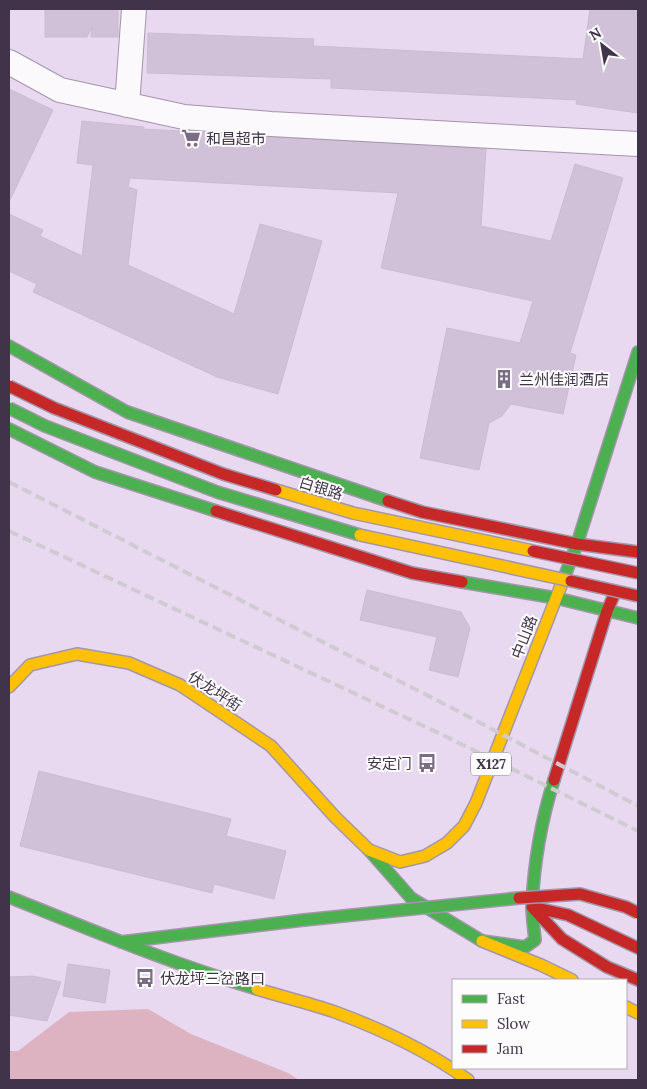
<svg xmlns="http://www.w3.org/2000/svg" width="647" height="1089" font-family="Lora,'Noto Sans SC',serif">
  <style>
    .green { fill: #deb3c1 }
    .building { fill: #d0c1d9; stroke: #c9bbd1 }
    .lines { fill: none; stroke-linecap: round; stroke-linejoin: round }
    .street-casing { stroke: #a396aa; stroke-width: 26 }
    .fast-casing { stroke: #a396aa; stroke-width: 14 }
    .slow-casing { stroke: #a396aa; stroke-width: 14 }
    .jam-casing { stroke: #a396aa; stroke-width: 14 }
    .street { stroke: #fcf9fd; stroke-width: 24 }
    .fast { stroke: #4caf50; stroke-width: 11 }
    .slow { stroke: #ffc107; stroke-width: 11 }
    .jam { stroke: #c62828; stroke-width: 11 }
    .rail { stroke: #d0cbd2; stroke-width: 4; stroke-dasharray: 10 5; stroke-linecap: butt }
    .fast-bridge-casing { stroke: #a396aa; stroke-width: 14; stroke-linecap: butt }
    .slow-bridge-casing { stroke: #a396aa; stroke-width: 14; stroke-linecap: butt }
    .jam-bridge-casing { stroke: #a396aa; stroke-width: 14; stroke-linecap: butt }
    .fast-bridge { stroke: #4caf50; stroke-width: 11 }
    .slow-bridge { stroke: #ffc107; stroke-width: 11 }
    .jam-bridge { stroke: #c62828; stroke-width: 11 }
    .labels { text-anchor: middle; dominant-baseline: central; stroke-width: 4; stroke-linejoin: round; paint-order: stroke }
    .shield { fill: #fcfcfc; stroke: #796f7f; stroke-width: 1 }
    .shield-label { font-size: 14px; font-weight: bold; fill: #413349 }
    .poi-label { font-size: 15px; fill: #413349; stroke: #fcfcfc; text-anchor: start }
    .street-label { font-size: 15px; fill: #413349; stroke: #fcfcfc }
  </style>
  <rect width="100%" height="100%" fill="#e8d9f1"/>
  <!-- green -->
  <path class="green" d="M148,1009L191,1034L288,1073L299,1080H9V1051H18L69,1012Z"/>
  <!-- building -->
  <path class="building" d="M45,9H118V37H91L92,27L87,37H45Z
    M590,9H638V113L576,104L577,100L331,88V79L147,73L148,33L314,39L313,46L583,59Z
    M9,89L53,110L9,202Z
    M82,121L144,127L143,129L486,149L481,226L551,241L575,164L623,178L570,353L576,355L563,414L511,404L502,416L489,423L479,470L420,458L447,328L520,343L533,301L381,268L398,193L130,178L128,187L137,190L128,265L234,314L260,224L322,241L278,394L217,377L33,292L37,284L9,271V214L43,230L40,236L82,256L93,165L77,163Z
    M367,590L461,612L470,628L458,677L429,670L437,637L360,620Z
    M39,771L231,819L226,836L286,851L274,899L214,884L212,893L20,846Z
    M68,964L110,970L105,1003L63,996Z
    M33,976L61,982L47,1021L9,1015V977Z"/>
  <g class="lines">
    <!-- street casing -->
    <g class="street-casing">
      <path id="street" d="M9,62L60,90L184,117L271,124L638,144
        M127,105L134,9"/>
    </g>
    <!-- fast casing -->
    <g class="fast-casing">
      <path id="fast" d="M9,346L127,412L388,501
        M9,429L95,472L216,511
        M462,582L556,598L638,618
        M562,583L577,544L638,352
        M368,849L411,898L482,941L525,947L535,940C534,929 532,917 532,905C534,863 541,821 554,780
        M9,897C91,930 172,964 257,989
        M121,942L304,920"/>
    </g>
    <!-- slow casing -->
    <g class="slow-casing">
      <path id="slow" d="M9,687L30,665L77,654L129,663L180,685L271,746L335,817L368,849
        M369,850L400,862L425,856L447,843L464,826L476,803L562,583
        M482,941L541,965L572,980
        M257,989C283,997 309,1003 335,1012C381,1029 428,1051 468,1080
        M626,1007L638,1013"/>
    </g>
    <!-- jam casing -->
    <g class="jam-casing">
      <path id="jam" d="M388,501L422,512L577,544L638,552
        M216,511L412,573L462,582
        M554,780L607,611L614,595
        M532,907L568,915L638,948
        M532,907L562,939L607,967L638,980"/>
    </g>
    <!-- street -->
    <use href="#street" class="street"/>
    <!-- fast -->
    <use href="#fast" class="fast"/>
    <!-- slow -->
    <use href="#slow" class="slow"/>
    <!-- jam -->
    <use href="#jam" class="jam"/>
    <!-- rail -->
    <path class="rail" d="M9,482L452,708L638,806
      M9,531L445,736L638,831"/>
    <!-- fast-bridge casing -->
    <g class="fast-bridge-casing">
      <path id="fast-bridge" d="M9,408L45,426L217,492L360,535
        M304,920L519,898"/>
    </g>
    <!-- slow-bridge casing -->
    <g class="slow-bridge-casing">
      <path id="slow-bridge" d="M276,490L353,513L533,551
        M360,535L571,581"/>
    </g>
    <!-- jam-bridge casing -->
    <g class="jam-bridge-casing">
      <path id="jam-bridge" d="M9,386L54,408L223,474L276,490
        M533,551L638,573
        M571,581L638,596
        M519,898L580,894L626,907L638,913"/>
    </g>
    <!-- fast-bridge -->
    <use href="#fast-bridge" class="fast-bridge"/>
    <!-- slow-bridge -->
    <use href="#slow-bridge" class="slow-bridge"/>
    <!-- jam-bridge -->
    <use href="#jam-bridge" class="jam-bridge"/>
  </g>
  <!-- icons -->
  <defs>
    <g id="supermarket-bare" transform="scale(1.5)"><path d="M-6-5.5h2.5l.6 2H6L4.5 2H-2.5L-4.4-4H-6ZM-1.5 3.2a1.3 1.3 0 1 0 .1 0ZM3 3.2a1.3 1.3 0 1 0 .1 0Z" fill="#7b6d84" stroke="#fcfcfc" stroke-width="2.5" paint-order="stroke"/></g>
    <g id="building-bare" transform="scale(1.5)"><path d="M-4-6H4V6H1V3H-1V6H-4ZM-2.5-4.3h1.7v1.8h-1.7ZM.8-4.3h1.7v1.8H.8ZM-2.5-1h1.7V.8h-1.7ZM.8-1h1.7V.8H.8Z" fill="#7b6d84" stroke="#fcfcfc" stroke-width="2.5" paint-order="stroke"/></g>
    <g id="bus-bare" transform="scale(1.5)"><path d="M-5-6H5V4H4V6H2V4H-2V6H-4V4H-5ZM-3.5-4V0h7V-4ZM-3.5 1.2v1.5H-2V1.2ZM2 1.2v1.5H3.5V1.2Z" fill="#7b6d84" stroke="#fcfcfc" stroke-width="2.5" paint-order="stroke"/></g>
  </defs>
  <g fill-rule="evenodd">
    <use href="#supermarket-bare" x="191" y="138"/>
    <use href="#building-bare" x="504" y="379"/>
    <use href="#bus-bare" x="427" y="763"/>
    <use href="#bus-bare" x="145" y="978"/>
  </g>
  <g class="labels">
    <!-- shield labels -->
    <rect class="shield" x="471" y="752.5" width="40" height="23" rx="4"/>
    <g class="shield-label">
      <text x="491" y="764">X127</text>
    </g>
    <!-- poi labels -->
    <g class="poi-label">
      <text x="206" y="138">和昌超市</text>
      <text x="519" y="379">兰州佳润酒店</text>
      <text x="412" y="763" text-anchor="end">安定门</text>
      <text x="160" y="978">伏龙坪三岔路口</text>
    </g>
    <!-- street labels -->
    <g class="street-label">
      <text transform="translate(321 488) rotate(17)">白银路</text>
      <text transform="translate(524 637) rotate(-69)">中山路</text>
      <text transform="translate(215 691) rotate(33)">伏龙坪街</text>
    </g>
  </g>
  <!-- border -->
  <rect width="647" height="1089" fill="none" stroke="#413349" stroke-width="20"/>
  <!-- legend -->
  <rect x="452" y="979" width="175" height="90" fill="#fcfcfc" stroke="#b1acb4"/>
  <rect x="462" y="995" width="25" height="8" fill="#4caf50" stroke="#b1acb4"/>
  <text x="497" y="1004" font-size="15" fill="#413349">Fast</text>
  <rect x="462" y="1020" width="25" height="8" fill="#ffc107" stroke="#b1acb4"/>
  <text x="497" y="1029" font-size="15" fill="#413349">Slow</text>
  <rect x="462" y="1045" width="25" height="8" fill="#c62828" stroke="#b1acb4"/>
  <text x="497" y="1054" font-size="15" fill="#413349">Jam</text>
  <!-- north arrow -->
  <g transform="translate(602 45) rotate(329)" stroke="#fcfcfc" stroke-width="4" paint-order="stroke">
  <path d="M0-4L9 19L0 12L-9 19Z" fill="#413349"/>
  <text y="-8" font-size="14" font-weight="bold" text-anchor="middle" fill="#413349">N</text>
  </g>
</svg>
